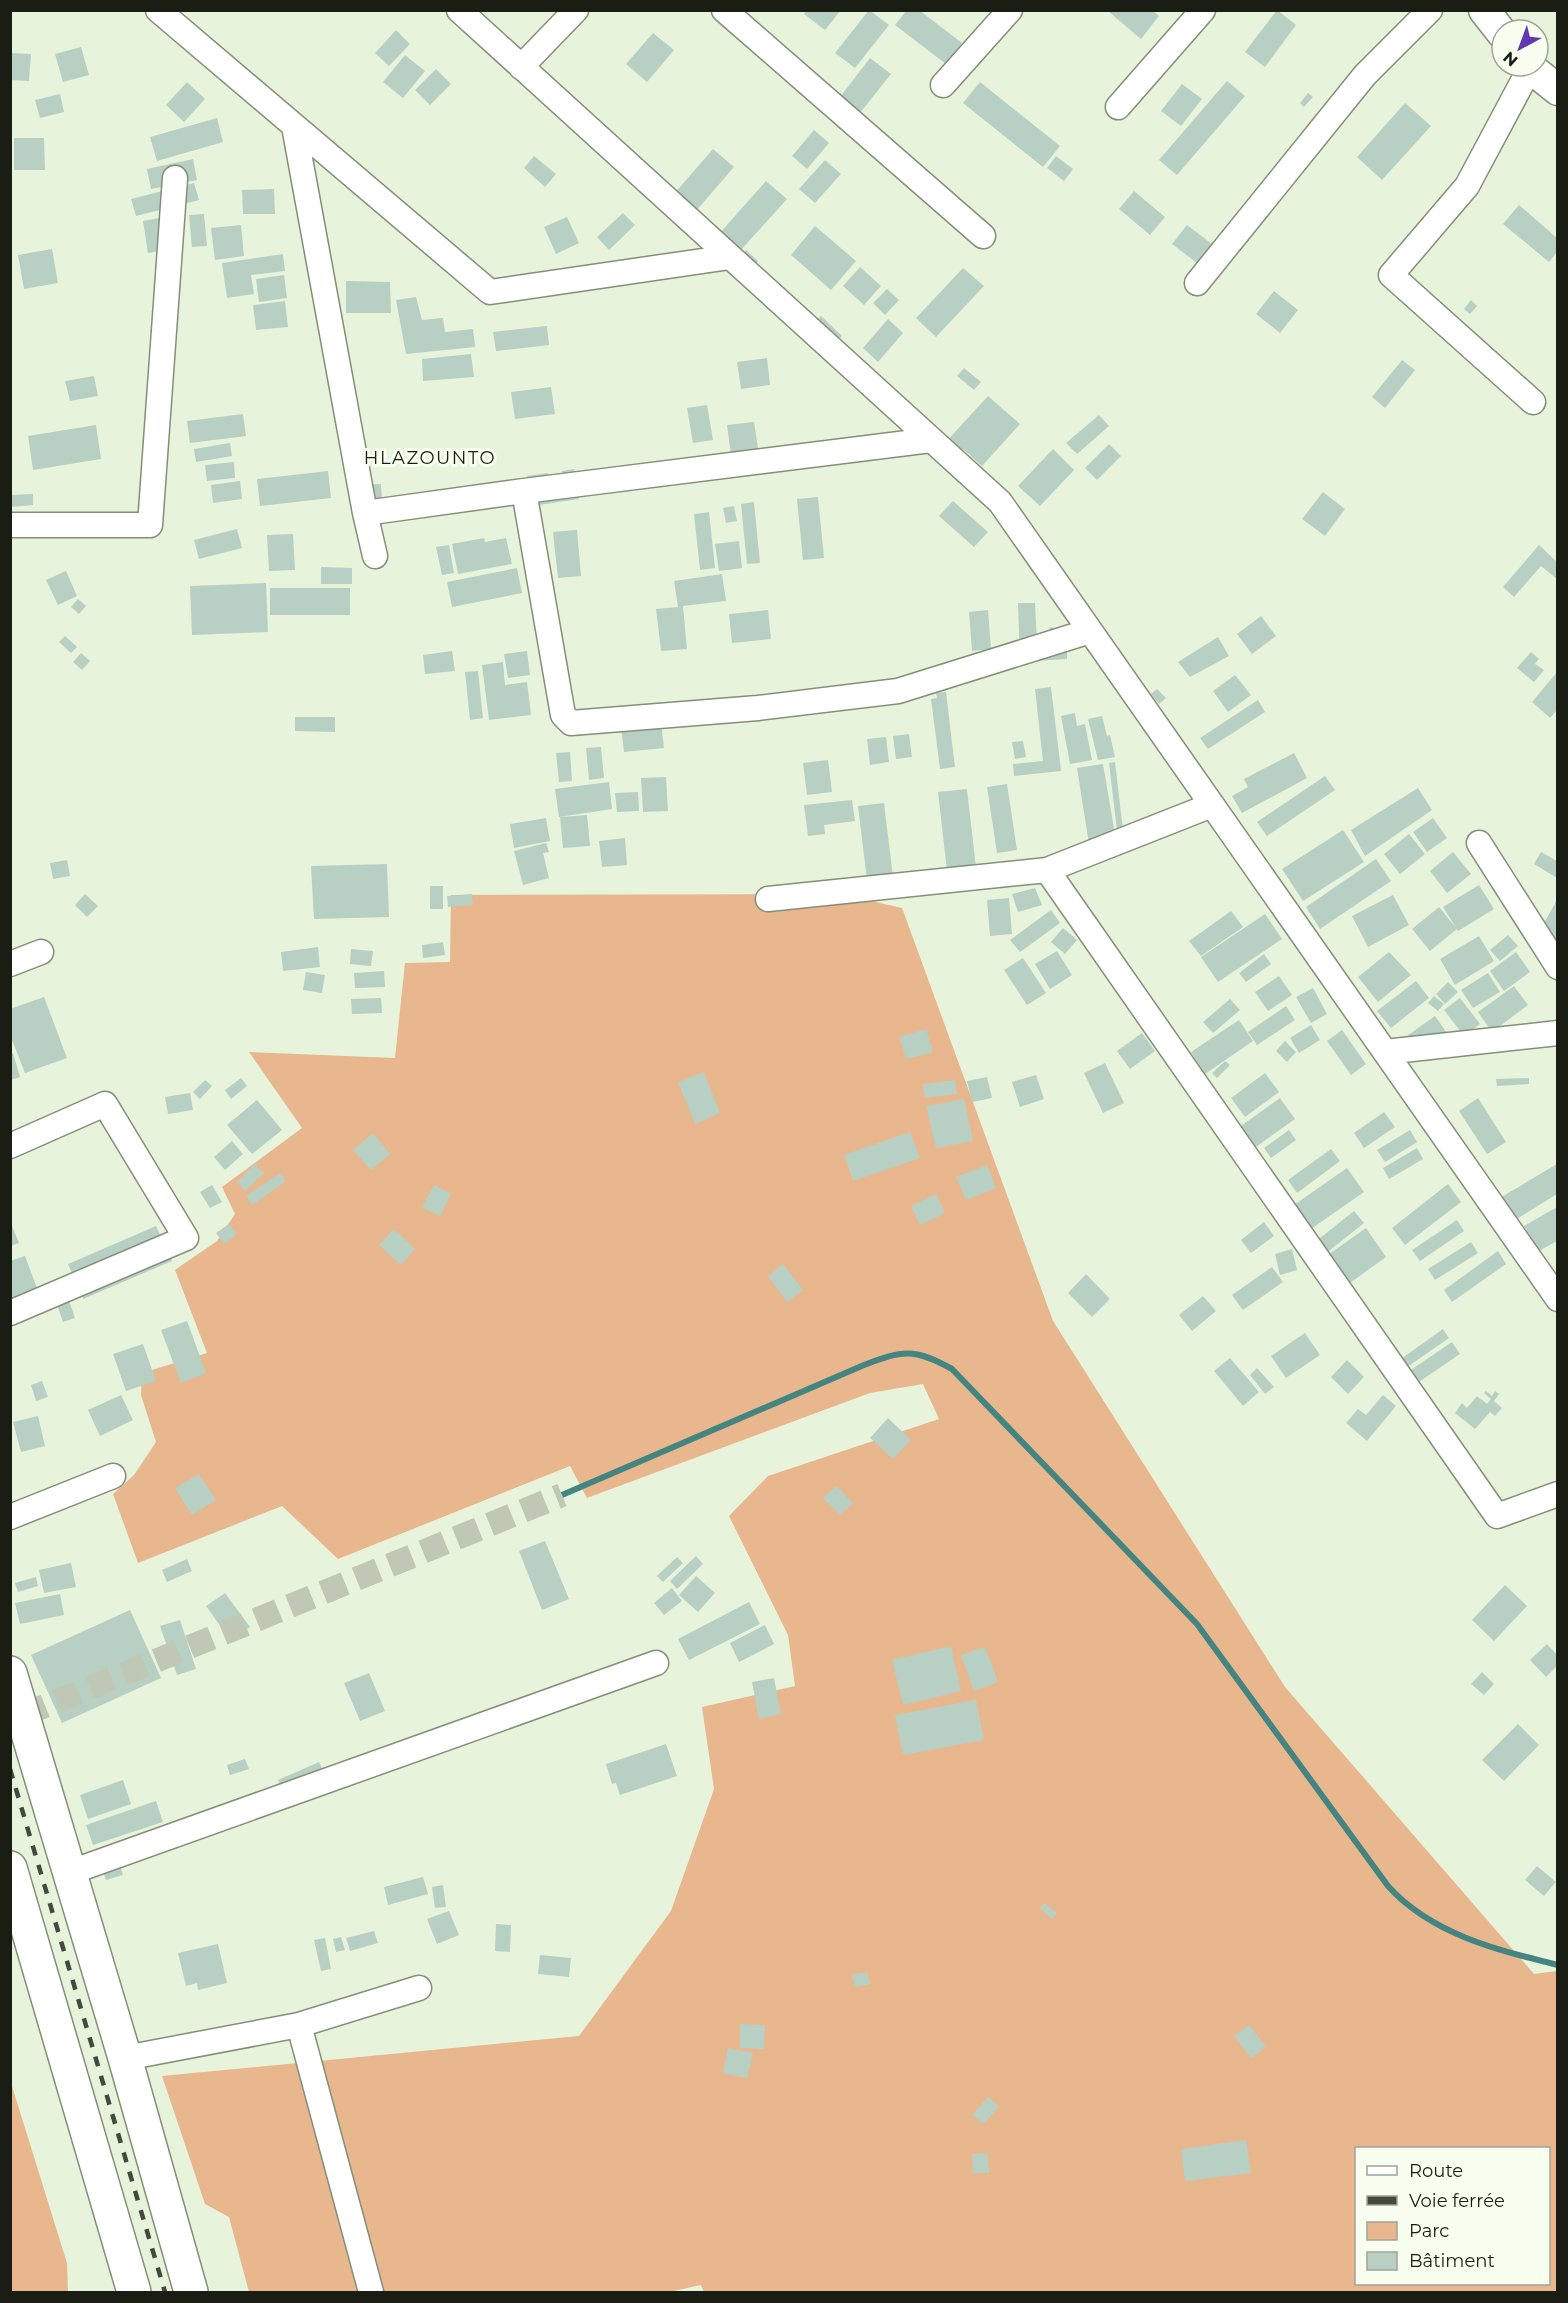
<svg xmlns="http://www.w3.org/2000/svg" width="1568" height="2303" font-family="Montserrat,sans-serif">
  <style>
    .green { fill: #e8b78d; fill-rule: evenodd }
    .lines { fill: none; stroke-linecap: round; stroke-linejoin: round }
    .stream { stroke: #448582; stroke-width: 6 }
    .building { fill: #b8d0c3 }
    .minor-tunnel { stroke: #bfc8b4; stroke-width: 24; stroke-dasharray: 24 12; stroke-linecap: butt }
    .minor-casing { stroke: #848e79; stroke-width: 27 }
    .tertiary-casing { stroke: #848e79; stroke-width: 33 }
    .secondary-casing { stroke: #848e79; stroke-width: 36 }
    .minor { stroke: #fff; stroke-width: 24 }
    .tertiary { stroke: #fff; stroke-width: 30 }
    .secondary { stroke: #fff; stroke-width: 33 }
    .rail { stroke: #43493d; stroke-width: 4.5; stroke-dasharray: 10 10; stroke-linecap: butt }
    .labels { text-anchor: middle; dominant-baseline: central; stroke-width: 6; stroke-linejoin: round; paint-order: stroke }
    .neighbourhood-label { font-size: 18px; letter-spacing: 1.5px; fill: #191d14; stroke: #f8fef0 }
  </style>
  <rect width="100%" height="100%" fill="#e8f3dc"/>
  <!-- green -->
  <path class="green" d="M840,894L902,908L1053,1321L1285,1687L1534,1974L1557,1971V2292H704L701,2285L669,2292H249L229,2217L205,2204L162,2076L579,2036L671,1911L714,1789L702,1707L795,1686L788,1635L729,1516L768,1476L939,1419L923,1384L870,1393L587,1498L570,1466L338,1559L282,1506L138,1563L113,1494L134,1475L156,1442L141,1395L142,1373L207,1353L175,1270L217,1241L235,1214L222,1187L302,1128L249,1052L395,1058L405,963L450,962L451,895ZM1356,2148H1548V2284H1356Z
    M11,2083L67,2263L68,2292H11Z"/>
  <g class="lines">
    <!-- stream -->
    <path class="stream" d="M562,1495L864,1365C903,1350 914,1348 952,1369L1197,1624L1388,1886C1431,1934 1497,1950 1558,1965"/>
  </g>
  <!-- building -->
  <path class="building" d="M807,10H841L825,30L804,14Z
    M869,10L889,25L855,68L835,53Z
    M907,10H919L962,43L946,64L895,25Z
    M1110,10H1152L1159,16L1141,39L1109,12Z
    M1277,10L1296,25L1265,67L1245,52Z
    M396,30L410,44L389,66L375,53Z
    M653,33L674,50L647,82L626,64Z
    M81,47L89,75L63,82L55,54Z
    M10,53L31,54L29,81L10,80Z
    M405,55L425,71L403,98L383,82Z
    M870,58L891,74L860,113L840,97Z
    M436,69L451,84L430,105L415,90Z
    M1227,81L1245,96L1177,175L1159,160Z
    M187,82L205,99L184,122L166,105Z
    M980,82L1060,146L1043,167L963,103Z
    M1182,84L1202,99L1181,126L1161,111Z
    M1308,93L1313,97L1304,107L1300,103Z
    M60,94L64,112L40,118L35,100Z
    M1405,103L1431,126L1382,180L1357,157Z
    M217,118L223,142L157,161L150,137Z
    M814,130L829,143L807,169L792,156Z
    M14,138H44L45,170H14Z
    M713,149L734,167L689,219L668,201Z
    M534,156L556,174L545,187L524,168Z
    M1056,156L1073,169L1064,181L1047,168Z
    M193,159L197,180L151,189L147,169Z
    M825,160L841,174L815,203L799,189Z
    M766,181L787,199L731,261L711,243Z
    M194,183L199,200L136,216L131,199Z
    M274,189L275,214H243L242,190Z
    M1134,191L1165,217L1150,235L1119,209Z
    M1519,205L1557,238V252L1549,262L1503,224Z
    M623,213L635,225L609,250L597,237Z
    M204,214L207,246L192,247L189,215Z
    M171,216L176,248L148,253L143,221Z
    M567,217L579,243L556,254L544,227Z
    M241,225L244,256L215,260L211,228Z
    M1187,225L1212,244L1197,263L1172,244Z
    M815,226L856,261L831,290L791,255Z
    M52,249L58,283L24,289L18,255Z
    M746,250L758,261L744,275L733,265Z
    M283,254L285,271L251,275L254,294L227,298L222,263Z
    M860,267L881,286L864,305L843,286Z
    M963,268L984,286L936,337L916,318Z
    M284,275L287,298L259,302L256,279Z
    M346,281L390,282L391,313H346Z
    M887,289L899,300L885,315L873,303Z
    M1274,291L1298,310L1280,333L1256,314Z
    M416,297L422,320L443,318L445,332L473,329L475,347L406,354L396,300Z
    M1471,300L1477,306L1470,314L1464,309Z
    M285,301L288,327L256,330L253,305Z
    M821,316L842,336L829,351L807,330Z
    M888,319L903,333L878,362L863,348Z
    M547,326L549,345L496,351L493,332Z
    M471,354L474,377L423,381L422,359Z
    M767,358L770,385L741,389L737,362Z
    M1402,360L1415,370L1385,408L1372,397Z
    M964,368L981,382L974,390L957,376Z
    M94,376L98,396L70,401L65,381Z
    M551,387L555,414L515,419L511,392Z
    M988,396L1020,424L982,466L963,449L958,455L945,443Z
    M707,405L713,440L693,443L687,408Z
    M243,414L246,436L190,443L187,421Z
    M1099,415L1109,426L1077,454L1066,443Z
    M754,422L761,468L733,471L727,425Z
    M96,425L101,459L33,470L28,436Z
    M230,443L232,456L196,462L194,449Z
    M1109,444L1121,456L1097,480L1085,468Z
    M1053,449L1074,470L1040,506L1018,486Z
    M234,462L235,478L207,481L205,465Z
    M574,469L579,499L532,506L527,476L548,473L550,486L564,484L562,471Z
    M328,471L331,498L260,506L257,479Z
    M240,481L242,499L213,503L211,485Z
    M381,484L382,503L364,504L363,485Z
    M1323,492L1345,509L1325,536L1302,519Z
    M33,494V505L10,507V495Z
    M818,497L824,558L803,560L797,499Z
    M953,501L988,532L974,547L939,516Z
    M754,502L760,563L747,564L741,504Z
    M734,506L737,521L726,523L723,508Z
    M709,512L715,568L700,570L694,514Z
    M237,529L242,548L199,559L194,540Z
    M577,530L581,576L558,578L553,532Z
    M293,534L295,570L269,571L267,535Z
    M484,538L485,542L506,538L512,564L458,574L452,544Z
    M739,541L742,568L719,571L715,544Z
    M449,545L454,573L442,575L436,547Z
    M1539,545L1557,562V579L1541,566L1514,597L1503,587Z
    M321,567L352,568V584H321Z
    M517,568L522,593L452,607L447,582Z
    M66,571L77,596L58,605L46,580Z
    M722,574L726,601L683,606L687,649L661,651L656,609L678,607L674,581Z
    M266,583L268,632L192,635L190,586Z
    M270,588H350V615H270Z
    M78,599L86,606L79,614L71,607Z
    M1018,603H1035L1037,643L1047,642L1050,627L1067,631V659L1020,662Z
    M768,610L771,639L732,643L729,614Z
    M988,610L991,649L972,651L969,612Z
    M1261,616L1276,636L1252,654L1237,634Z
    M65,636L77,647L71,653L59,642Z
    M1218,637L1229,656L1190,677L1178,662Z
    M452,651L455,671L425,674L423,655Z
    M527,651L530,675L508,678L504,654Z
    M1531,652L1539,659L1535,664L1544,670L1534,682L1517,668Z
    M81,653L90,661L82,670L73,662Z
    M503,662L505,685L527,682L531,715L489,720L482,665Z
    M478,671L483,718L470,720L465,672Z
    M1557,672V710L1550,718L1532,702Z
    M1235,675L1251,695L1228,712L1213,691Z
    M1051,687L1061,771L1014,776L1013,764L1043,761L1035,689Z
    M1157,689L1166,698L1159,704L1151,694Z
    M946,692L955,767L940,769L931,699L937,698L936,693Z
    M1258,700L1265,712L1208,749L1200,738Z
    M1075,713L1077,726L1085,724L1092,760L1070,764L1061,716Z
    M1102,716L1107,736L1110,735L1115,757L1098,760L1088,719Z
    M295,717H335V732L295,731Z
    M661,722L664,748L624,752L621,726Z
    M909,734L912,757L896,759L893,736Z
    M886,737L889,762L870,765L867,739Z
    M1023,741L1026,757L1015,759L1012,742Z
    M601,747L604,778L589,780L586,748Z
    M570,752L572,781L559,782L556,753Z
    M1294,753L1307,778L1242,813L1232,796L1248,787L1244,779Z
    M828,760L832,792L807,795L803,763Z
    M1115,762L1124,839H1118L1109,763Z
    M1103,764L1116,840L1089,844L1077,768Z
    M1325,776L1335,790L1267,836L1257,822Z
    M666,777L668,811L643,812L641,778Z
    M609,782L612,809L559,817L555,789Z
    M1007,784L1017,850L997,853L987,787Z
    M1418,788L1432,810L1365,856L1351,830Z
    M967,789L976,868L947,871L938,792Z
    M638,792L639,811L617,812L615,793Z
    M852,800L855,821L824,825L825,834L808,836L804,805Z
    M884,803L893,877L867,880L858,806Z
    M587,815L590,846L563,848L560,817Z
    M546,818L550,841L514,848L510,824Z
    M1433,818L1447,838L1427,852L1413,832Z
    M1343,830L1364,862L1303,901L1282,869Z
    M1409,834L1425,854L1400,874L1384,854Z
    M625,838L627,865L602,867L599,841Z
    M546,843L549,852L543,853L549,878L523,885L514,851Z
    M1453,852L1471,874L1447,893L1430,871Z
    M1541,852L1557,861V878L1534,864Z
    M1376,859L1391,881L1320,929L1306,907Z
    M67,860L70,876L53,879L50,863Z
    M387,864L389,917L314,919L311,866Z
    M1479,885L1494,909L1458,931L1443,907Z
    M430,886H443V909H430Z
    M1035,888L1042,905L1018,912L1012,894Z
    M85,894L98,906L87,917L75,905Z
    M472,894L473,905L448,907L447,896Z
    M1393,895L1409,925L1368,947L1352,916Z
    M1009,898L1012,934L990,936L987,900Z
    M1557,900V950L1536,937Z
    M1439,907L1457,929L1430,951L1412,929Z
    M1051,910L1060,923L1020,952L1010,940Z
    M1231,911L1243,927L1201,956L1189,941Z
    M1265,914L1282,939L1218,982L1201,957Z
    M1063,928L1077,940L1065,954L1051,942Z
    M1508,935L1518,946L1500,961L1490,950Z
    M1479,936L1494,961L1455,985L1440,959Z
    M443,942L445,955L423,958L422,945Z
    M318,947L320,967L283,971L281,952Z
    M351,949L373,951L371,966L350,964Z
    M1057,951L1072,975L1050,989L1035,964Z
    M1389,952L1411,975L1378,1002L1358,977Z
    M1516,952L1530,972L1504,991L1490,971Z
    M1264,954L1271,964L1246,982L1239,973Z
    M1023,958L1046,993L1027,1005L1004,970Z
    M384,971L385,987L355,988L354,973Z
    M306,972L325,975L322,993L303,990Z
    M1488,973L1500,992L1473,1008L1461,990Z
    M1279,976L1292,995L1268,1011L1255,992Z
    M1416,981L1429,998L1391,1028L1377,1011Z
    M1448,982L1458,992L1445,1004L1436,994Z
    M1514,986L1528,1005L1492,1032L1478,1012Z
    M1313,988L1327,1014L1311,1023L1296,997Z
    M1434,996L1444,1004L1438,1011L1428,1003Z
    M44,997L67,1058L25,1073L10,1035V1009Z
    M381,998L382,1013L352,1014L351,999Z
    M1460,998L1480,1024L1464,1036L1444,1010Z
    M1230,999L1240,1010L1213,1033L1203,1022Z
    M1286,1006L1295,1020L1257,1045L1248,1032Z
    M1435,1016L1449,1036L1404,1038Z
    M1239,1020L1253,1041L1205,1074L1191,1052Z
    M1311,1025L1320,1040L1299,1053L1290,1038Z
    M926,1029L933,1052L906,1059L899,1037Z
    M1342,1030L1366,1064L1351,1075L1327,1041Z
    M1142,1033L1155,1051L1130,1069L1117,1051Z
    M1285,1041L1296,1052L1287,1062L1276,1051Z
    M13,1053L20,1077L10,1080V1054Z
    M1225,1061L1230,1065L1217,1078L1212,1073Z
    M1105,1063L1124,1103L1103,1113L1084,1073Z
    M704,1072L720,1113L695,1124L678,1082Z
    M1265,1073L1279,1092L1245,1117L1231,1098Z
    M1036,1075L1044,1099L1020,1107L1012,1082Z
    M987,1077L992,1098L972,1102L967,1081Z
    M241,1078L247,1086L231,1099L225,1090Z
    M1529,1078V1084L1497,1086L1496,1079Z
    M205,1080L212,1086L200,1099L193,1092Z
    M955,1080L957,1094L925,1098L923,1084Z
    M190,1093L193,1110L168,1114L165,1097Z
    M1280,1098L1295,1119L1253,1149L1238,1128Z
    M1478,1098L1506,1142L1487,1154L1459,1111Z
    M964,1099L973,1141L936,1148L926,1106Z
    M257,1100L282,1130L252,1154L227,1125Z
    M1384,1112L1395,1127L1364,1148L1354,1133Z
    M1289,1130L1296,1140L1271,1158L1264,1148Z
    M1410,1130L1417,1142L1385,1162L1377,1150Z
    M910,1132L920,1158L853,1181L844,1155Z
    M373,1133L390,1154L371,1170L353,1150Z
    M232,1141L243,1154L225,1170L214,1157Z
    M1417,1148L1423,1159L1389,1179L1383,1168Z
    M1331,1149L1340,1161L1297,1193L1288,1180Z
    M255,1164L264,1173L245,1191L237,1182Z
    M1557,1164V1194L1512,1222L1498,1199Z
    M987,1165L996,1188L966,1200L956,1177Z
    M1347,1168L1364,1192L1311,1229L1294,1205Z
    M280,1173L286,1181L252,1205L246,1196Z
    M1448,1184L1461,1202L1405,1245L1392,1228Z
    M212,1185L222,1202L210,1208L200,1192Z
    M434,1185L451,1194L440,1216L422,1207Z
    M936,1194L945,1213L920,1225L911,1206Z
    M1557,1207V1241L1539,1251L1524,1226Z
    M1354,1211L1364,1223L1315,1262L1305,1250Z
    M1457,1220L1464,1231L1420,1261L1412,1250Z
    M10,1221L19,1243L10,1246Z
    M1264,1222L1274,1236L1251,1253L1241,1240Z
    M229,1224L237,1234L224,1244L216,1233Z
    M156,1226L172,1261L83,1299L68,1264Z
    M1366,1228L1386,1257L1336,1293L1315,1264Z
    M394,1229L415,1249L401,1265L379,1245Z
    M1471,1242L1478,1253L1435,1280L1428,1269Z
    M1292,1249L1297,1270L1280,1275L1275,1254Z
    M1498,1251L1506,1264L1452,1302L1444,1290Z
    M25,1256L40,1296L10,1307V1261Z
    M783,1264L803,1290L787,1302L768,1276Z
    M1272,1267L1283,1282L1243,1310L1232,1295Z
    M1086,1274L1110,1299L1092,1317L1068,1293Z
    M66,1292L75,1318L63,1322L54,1296Z
    M1203,1296L1216,1311L1192,1331L1179,1315Z
    M187,1321L206,1373L181,1383L161,1330Z
    M1443,1329L1449,1338L1403,1370L1391,1366Z
    M1305,1333L1320,1355L1286,1378L1271,1356Z
    M1452,1342L1460,1354L1407,1390L1399,1378Z
    M143,1344L156,1381L126,1391L113,1354Z
    M1230,1358L1259,1392L1243,1406L1214,1371Z
    M1347,1360L1364,1377L1348,1394L1331,1377Z
    M1257,1368L1274,1387L1265,1394L1250,1375Z
    M42,1381L48,1397L36,1401L31,1385Z
    M1486,1391L1492,1396L1495,1391L1499,1394L1494,1401L1502,1408L1495,1416L1490,1412L1475,1429L1455,1413L1462,1403L1467,1408L1477,1396L1487,1404L1491,1399L1484,1393Z
    M121,1395L133,1420L100,1436L88,1410Z
    M1383,1395L1396,1406L1367,1441L1346,1423L1358,1409L1366,1415Z
    M38,1416L45,1446L21,1452L13,1422Z
    M888,1418L911,1440L893,1459L870,1438Z
    M199,1474L216,1500L192,1515L175,1488Z
    M836,1486L853,1503L840,1515L823,1498Z
    M545,1541L569,1599L542,1610L519,1551Z
    M696,1556L703,1564L677,1589L670,1581Z
    M677,1557L683,1563L663,1582L657,1576Z
    M187,1559L192,1571L167,1582L162,1570Z
    M71,1563L76,1587L44,1593L39,1570Z
    M696,1576L715,1593L698,1612L679,1595Z
    M36,1577L38,1586L18,1592L15,1583Z
    M1505,1585L1527,1606L1494,1641L1472,1620Z
    M672,1588L682,1601L664,1615L654,1603Z
    M225,1593L250,1627L231,1641L206,1606Z
    M60,1594L64,1615L20,1624L15,1603Z
    M305,1596L312,1602L305,1611L298,1605Z
    M749,1602L760,1624L689,1660L678,1639Z
    M130,1610L161,1678L62,1723L31,1655Z
    M180,1620L196,1669L177,1675L160,1626Z
    M765,1625L774,1644L739,1662L730,1643Z
    M1547,1644L1557,1655V1666L1546,1677L1530,1660Z
    M951,1646L961,1691L903,1705L892,1660Z
    M985,1647L998,1682L974,1691L961,1655Z
    M1482,1672L1494,1684L1484,1695L1471,1684Z
    M369,1673L385,1711L360,1721L344,1683Z
    M774,1678L781,1714L759,1719L752,1682Z
    M976,1700L984,1740L903,1755L895,1715Z
    M1518,1724L1539,1745L1504,1781L1482,1760Z
    M666,1744L677,1776L620,1795L616,1783L612,1784L606,1764Z
    M245,1759L249,1769L230,1775L227,1765Z
    M319,1762L329,1783L288,1802L278,1780Z
    M123,1780L131,1804L88,1819L80,1795Z
    M156,1801L163,1822L93,1845L86,1825Z
    M115,1851L123,1875L106,1880L98,1856Z
    M1537,1866L1556,1882L1544,1896L1525,1880Z
    M423,1877L428,1894L388,1905L384,1887Z
    M443,1885L446,1907L435,1908L432,1887Z
    M1044,1903L1057,1913L1052,1919L1040,1908Z
    M449,1911L459,1935L437,1944L427,1919Z
    M496,1924L511,1925L510,1952L495,1951Z
    M374,1931L378,1943L350,1951L346,1938Z
    M341,1937L345,1950L336,1952L333,1939Z
    M325,1938L331,1969L321,1971L314,1940Z
    M218,1944L227,1983L198,1990L197,1983L186,1986L178,1953Z
    M540,1955L571,1958L569,1977L538,1974Z
    M867,1972L870,1984L855,1987L852,1975Z
    M740,2024L765,2025L764,2049L740,2048Z
    M1249,2025L1266,2047L1251,2058L1234,2036Z
    M728,2048L753,2053L747,2078L723,2073Z
    M988,2097L999,2106L984,2124L972,2115Z
    M1246,2140L1251,2173L1185,2181L1181,2149Z
    M988,2153L989,2173H973L972,2154Z"/>
  <g class="lines">
    <!-- minor-tunnel -->
    <path class="minor-tunnel" d="M23,1715L562,1495"/>
    <!-- minor casing -->
    <g class="minor-casing">
      <path id="minor" d="M158,10L490,292L730,257
        M459,10L1000,502L1558,1299
        M724,10L983,236
        M521,67L576,10
        M1530,68L1467,186L1391,275L1533,402
        M943,85L1010,10
        M1118,107L1203,10
        M294,126L365,513L375,556
        M1197,283L1365,75L1430,10
        M524,491L563,715L571,723L758,708L898,691L1090,631
        M365,513L524,491L931,440
        M10,525H150L175,178
        M1479,843L1558,967
        M1047,870L1497,1516L1558,1494
        M768,899L1047,870L1212,805
        M10,964L41,952
        M1385,1052L1558,1033
        M10,1146L105,1104L186,1238L10,1313
        M10,1517L113,1476
        M71,1872L656,1663
        M299,2025L371,2292
        M125,2058L299,2025L419,1988"/>
    </g>
    <!-- tertiary casing -->
    <g class="tertiary-casing">
      <path id="tertiary" d="M1484,10L1502,33
        M1528,66L1558,90"/>
    </g>
    <!-- secondary casing -->
    <g class="secondary-casing">
      <path id="secondary" d="M10,1673L125,2058L191,2292
        M10,1868L134,2292"/>
    </g>
    <!-- minor -->
    <use href="#minor" class="minor"/>
    <!-- tertiary -->
    <use href="#tertiary" class="tertiary"/>
    <!-- secondary -->
    <use href="#secondary" class="secondary"/>
    <!-- rail -->
    <path class="rail" d="M10,1769L165,2292"/>
  </g>
  <g class="labels">
    <!-- neighbourhood labels -->
    <g class="neighbourhood-label">
      <text x="430" y="458">HLAZOUNTO</text>
    </g>
  </g>
  <!-- border -->
  <rect width="1568" height="2303" fill="none" stroke="#191d14" stroke-width="24"/>
  <!-- legend -->
  <rect x="1355" y="2147" width="195" height="138" fill="#f8fef0" stroke="#9fa498" stroke-width="1.5"/>
  <rect x="1367" y="2166" width="30" height="9" fill="#ffffff" stroke="#9fa498" stroke-width="1.5"/>
  <text x="1409" y="2177" font-size="18" fill="#191d14">Route</text>
  <rect x="1367" y="2196" width="30" height="9" fill="#43493d" stroke="#9fa498" stroke-width="1.5"/>
  <text x="1409" y="2207" font-size="18" fill="#191d14">Voie ferrée</text>
  <rect x="1367" y="2222" width="30" height="18" fill="#e8b78d" stroke="#9fa498" stroke-width="1.5"/>
  <text x="1409" y="2237" font-size="18" fill="#191d14">Parc</text>
  <rect x="1367" y="2252" width="30" height="18" fill="#b8d0c3" stroke="#9fa498" stroke-width="1.5"/>
  <text x="1409" y="2267" font-size="18" fill="#191d14">Bâtiment</text>
  <!-- north arrow -->
  <g transform="translate(1520 48) rotate(221)"><circle r="28" fill="#f8fef0" stroke="#9fa498" stroke-width="1.5"/>
  <path d="M0-4.5L10 22L0 15L-10 22Z" fill="#6038b0"/>
  <text y="-9" font-size="16" font-weight="bold" text-anchor="middle" fill="#191d14">N</text>
  </g>
</svg>
